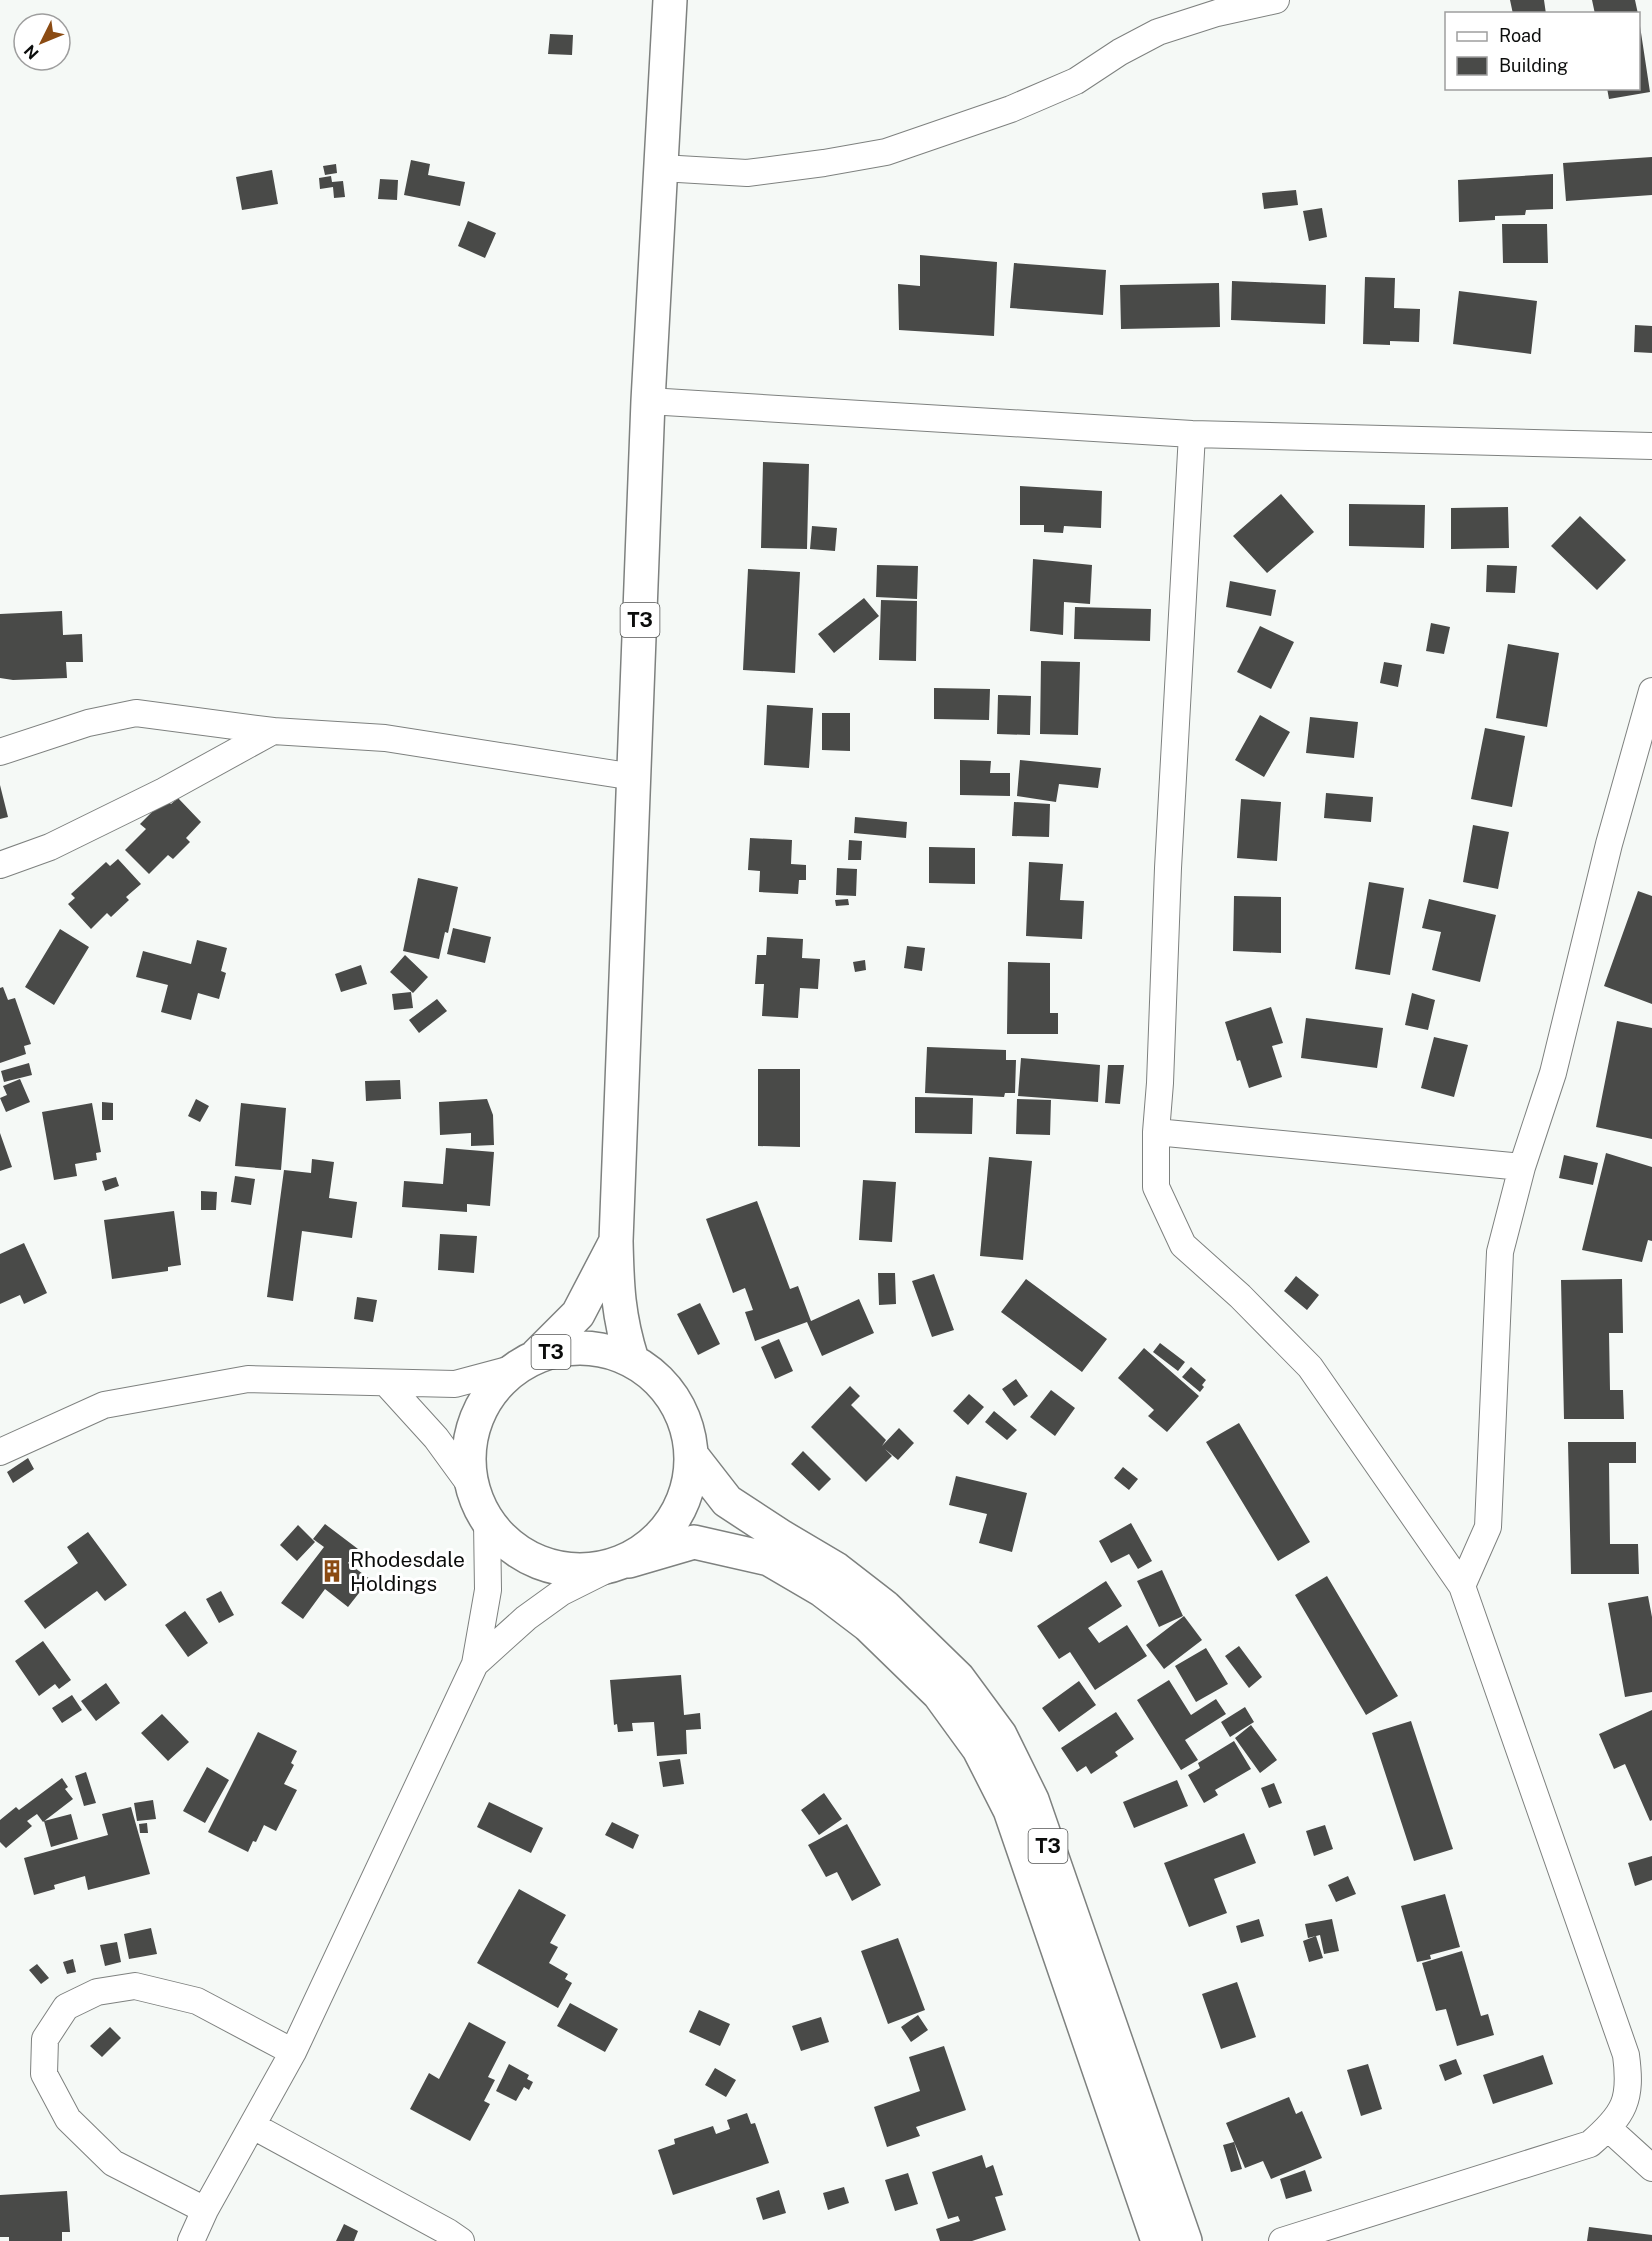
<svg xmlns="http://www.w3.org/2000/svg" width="1652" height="2241" font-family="'Public Sans',sans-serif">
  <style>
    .building { fill: #494a48 }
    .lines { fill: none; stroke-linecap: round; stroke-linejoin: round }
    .minor-casing { stroke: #7e817f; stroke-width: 28 }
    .trunk-casing { stroke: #7e817f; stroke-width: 36 }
    .minor { stroke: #fff; stroke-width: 26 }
    .trunk { stroke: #fff; stroke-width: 33 }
    .labels { text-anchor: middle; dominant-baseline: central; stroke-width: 6; stroke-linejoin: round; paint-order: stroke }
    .shield { fill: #fff; stroke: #555655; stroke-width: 1.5 }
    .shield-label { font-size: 20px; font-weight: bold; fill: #0c0d0c }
    .poi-label { font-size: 21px; fill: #0c0d0c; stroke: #fff; text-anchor: start }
  </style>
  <rect width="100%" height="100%" fill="#f5f9f6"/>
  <!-- building -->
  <path class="building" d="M1510,0H1544L1546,14H1513Z
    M1592,0H1635L1638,14H1595Z
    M1640,26L1650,92L1609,99L1607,88H1638Z
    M550,34L573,35L572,55L548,54Z
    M1652,157V195L1566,201L1563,163Z
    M411,160L430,164L428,175L465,182L460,206L404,195Z
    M336,164L337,173L325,175L323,166Z
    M272,170L278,204L242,210L236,177Z
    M1553,174V209L1526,210L1525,215L1495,216V220L1459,222L1458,180Z
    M331,176L332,182L343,181L345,197L334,198L333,187L320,189L319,178Z
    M380,179L398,180L397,200L378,199Z
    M1296,190L1298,205L1264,209L1262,193Z
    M1322,208L1327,237L1309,241L1303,211Z
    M468,221L496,233L485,258L458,246Z
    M1502,224H1547L1548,263H1503Z
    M920,255L997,262L994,336L899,330L898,284L920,286Z
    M1014,263L1106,270L1103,315L1010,308Z
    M1365,277L1395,278L1394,308L1420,309L1419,342L1390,341V345L1363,344Z
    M1232,281L1326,285L1325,324L1231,320Z
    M1219,283L1220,327L1121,329L1120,285Z
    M1459,291L1537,301L1531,354L1453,344Z
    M1635,325L1652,326V353L1634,352Z
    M763,462L809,464L807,549L761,548Z
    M1020,486L1102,491L1101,528L1064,526L1063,533L1044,532V525H1020Z
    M1281,494L1314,532L1267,573L1233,536Z
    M1349,504L1425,505L1424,548L1349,546Z
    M1508,507L1509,548L1451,549V508Z
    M1580,516L1626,560L1597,590L1551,546Z
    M812,526L837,528L835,551L810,549Z
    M1033,559L1092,565L1090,604L1064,602L1063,635L1030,631Z
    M877,565L918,566L917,599L876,597Z
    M1487,565L1517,566L1515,593L1486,592Z
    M748,569L800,572L795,673L743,670Z
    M1230,581L1276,590L1271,616L1226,607Z
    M864,598L879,616L834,653L818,634Z
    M881,600L917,601L916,661L879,660Z
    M1075,607L1151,609L1150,641L1074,639Z
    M62,611L63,635L82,634L83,662H66L67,678L13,680L0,678V614Z
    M1431,623L1450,627L1444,654L1426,651Z
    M1260,626L1294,642L1271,689L1237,672Z
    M1508,644L1559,653L1547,727L1496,718Z
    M1041,661L1080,662L1078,735L1040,734Z
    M1384,662L1402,665L1398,687L1380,683Z
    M934,688L990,689L989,720L934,719Z
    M998,695L1031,696L1030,735L997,734Z
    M767,705L813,708L809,768L764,765Z
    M822,713H850V751L822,750Z
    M1260,715L1290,732L1264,777L1235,760Z
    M1310,717L1358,722L1354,758L1306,753Z
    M1485,728L1525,736L1512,807L1471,799Z
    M960,760L991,761L990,773H1010V796L960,795Z
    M1020,760L1101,768L1098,788L1059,784L1056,802L1017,796Z
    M0,785L8,817L0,819Z
    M1326,793L1373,797L1371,822L1324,818Z
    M178,798L201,822L186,838L190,842L173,859L168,855L149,874L125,850L146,829L140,824L165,799L171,804Z
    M1241,799L1281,802L1277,861L1237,858Z
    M1014,802L1050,804L1049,837L1012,836Z
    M855,817L907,822L906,838L854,833Z
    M1473,825L1509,832L1498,889L1463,882Z
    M750,838L792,840L791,864L806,865V880H799L798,894L759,892L760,871L748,870Z
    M849,840L862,841L861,860H848Z
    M929,847L975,848V884L929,883Z
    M118,859L141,884L126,897L129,900L111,917L107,913L91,929L68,904L75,898L71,894L106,862L110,866Z
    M1029,862L1063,864L1060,900L1084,901L1082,939L1026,936Z
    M837,868L857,869L856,896L836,895Z
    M418,878L458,887L448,933L445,932L439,959L403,951Z
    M1369,882L1404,888L1390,975L1355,969Z
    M1638,891L1652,896V1004L1604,986Z
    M1234,896L1281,897V953L1233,951Z
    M848,899L849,905L836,906L835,900Z
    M1429,899L1496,915L1480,982L1432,970L1441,932L1422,928Z
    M453,928L491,937L485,963L447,954Z
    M60,929L89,947L54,1005L25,987Z
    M767,937L803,939L802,958L820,959L818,989L800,988L798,1018L762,1016L764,984H755L757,955H766Z
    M197,940L227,948L221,971L226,973L219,999L198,993L191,1020L161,1012L168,985L136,977L143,951L191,964Z
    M907,946L925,948L922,971L904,968Z
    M405,955L428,977L413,993L390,972Z
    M865,960L866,970L855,972L853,962Z
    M1008,962L1050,963V1013H1058V1034H1007Z
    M361,965L367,984L341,992L335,974Z
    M3,987L8,1000L15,998L31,1044L24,1046L26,1054L0,1063V988Z
    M411,992L413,1008L394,1010L392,994Z
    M1412,993L1435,1000L1428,1030L1405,1025Z
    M437,999L447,1011L419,1033L409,1020Z
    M1271,1007L1283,1043L1272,1046L1282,1077L1249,1088L1240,1060L1237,1061L1225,1022Z
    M1306,1018L1383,1028L1377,1068L1301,1058Z
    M1617,1021L1652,1028V1139L1596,1127Z
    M1434,1037L1468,1045L1454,1097L1421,1088Z
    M927,1047L1006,1050V1060H1016L1015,1093H1005L1004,1097L925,1093Z
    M1021,1058L1100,1065L1098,1102L1018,1096Z
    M29,1063L32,1075L4,1082L1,1071Z
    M1108,1065H1124L1120,1104L1105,1103Z
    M758,1069H800V1147L758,1146Z
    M20,1079L30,1102L6,1112L0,1098L7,1095L3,1086Z
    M400,1080L401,1099L366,1101L365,1081Z
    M915,1097L973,1098L972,1134L915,1133Z
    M196,1099L209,1106L200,1122L188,1116Z
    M487,1099L493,1115L494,1145L471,1146V1133L440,1135L439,1102Z
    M1017,1099L1051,1100L1050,1135L1016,1134Z
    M102,1102L113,1103V1120H102Z
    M92,1103L101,1152L96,1153L97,1160L75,1164L77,1176L54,1180L42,1112Z
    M241,1103L286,1108L281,1170L235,1166Z
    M0,1133L12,1167L0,1171Z
    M446,1148L494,1152L490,1206L467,1204V1212L402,1207L404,1181L443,1184Z
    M1606,1153L1652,1167V1241L1648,1240L1642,1262L1582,1250Z
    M1564,1155L1598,1163L1593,1185L1559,1178Z
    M989,1157L1032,1161L1023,1260L980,1256Z
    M312,1159L334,1162L329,1198L357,1202L352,1238L302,1231L293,1301L267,1297L284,1170L311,1173Z
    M235,1176L255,1179L251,1205L231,1202Z
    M116,1177L119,1186L105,1191L102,1181Z
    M863,1180L896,1182L892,1242L859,1240Z
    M201,1191L217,1192L216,1210H201Z
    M757,1201L790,1289L798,1286L811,1321L859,1299L874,1333L822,1356L807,1322L755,1341L745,1312L753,1310L745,1288L733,1293L706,1219Z
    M174,1211L181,1265L168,1267V1271L112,1279L104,1220Z
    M440,1234L477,1236L474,1273L438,1270Z
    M24,1243L47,1293L24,1304L20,1295L0,1304V1254Z
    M878,1273H895L896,1304L879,1305Z
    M934,1274L954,1330L932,1337L912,1281Z
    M1296,1276L1319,1295L1307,1310L1284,1291Z
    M1026,1279L1107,1339L1082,1372L1001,1312Z
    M1622,1279L1623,1333H1609L1610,1390H1623L1624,1419H1564L1561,1280Z
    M357,1297L377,1300L373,1322L354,1319Z
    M700,1303L720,1344L698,1355L677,1314Z
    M779,1339L793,1371L775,1379L761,1347Z
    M1160,1343L1185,1362L1178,1371L1153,1352Z
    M1144,1348L1199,1396L1167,1432L1148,1416L1154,1410L1118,1378Z
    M1191,1367L1206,1380L1202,1385L1204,1387L1200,1392L1182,1377Z
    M1016,1379L1028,1396L1014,1406L1002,1389Z
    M850,1386L860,1396L851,1405L886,1440L882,1446L899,1428L914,1443L898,1460L885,1449L892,1456L866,1482L811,1427Z
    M1051,1390L1075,1408L1055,1436L1030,1417Z
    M969,1394L984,1407L968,1425L953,1411Z
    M994,1411L1017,1430L1007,1440L985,1422Z
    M1239,1423L1310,1542L1278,1561L1206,1442Z
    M1568,1442H1636V1463H1609L1610,1544H1638L1639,1574H1571Z
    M803,1451L831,1479L819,1491L791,1464Z
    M28,1458L34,1469L13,1483L7,1472Z
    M1123,1467L1138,1479L1129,1490L1114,1478Z
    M956,1476L1027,1493L1012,1552L979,1543L987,1514L949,1505Z
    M1131,1523L1152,1561L1138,1569L1129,1554L1111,1563L1099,1541Z
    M325,1524L358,1549L348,1563L370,1579L348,1607L325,1589L303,1619L281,1603L324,1547L313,1539Z
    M298,1525L315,1542L297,1561L280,1545Z
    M88,1532L127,1585L105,1601L97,1591L45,1629L24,1601L78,1563L67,1547Z
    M1162,1570L1183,1616L1159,1627L1137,1581Z
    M1327,1576L1398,1696L1366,1715L1295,1595Z
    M1106,1581L1122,1606L1088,1628L1099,1643L1127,1625L1147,1656L1095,1690L1070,1652L1059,1659L1037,1626Z
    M221,1591L234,1615L219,1623L206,1599Z
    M1648,1596L1652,1617V1692L1625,1697L1608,1603Z
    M185,1611L208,1643L188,1657L165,1625Z
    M1184,1616L1202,1640L1164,1669L1146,1645Z
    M43,1641L71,1680L59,1689L55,1684L39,1696L15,1661Z
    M1239,1646L1262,1677L1249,1688L1225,1656Z
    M1206,1648L1228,1684L1196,1702L1175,1666Z
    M681,1675L684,1715L700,1713L701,1729L686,1730L687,1754L657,1756L654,1722L632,1723L633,1731L618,1732L617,1724L614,1725L610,1680Z
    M1169,1680L1191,1715L1216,1699L1226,1714L1185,1740L1198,1760L1181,1770L1137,1700Z
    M1079,1681L1096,1705L1059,1732L1042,1708Z
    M106,1683L120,1703L96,1721L81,1701Z
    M72,1695L82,1710L62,1723L52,1708Z
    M1245,1707L1254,1722L1230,1737L1221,1722Z
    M1652,1710V1820L1650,1821L1625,1764L1614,1769L1599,1734Z
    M1116,1712L1134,1739L1115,1752L1118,1756L1091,1774L1086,1766L1077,1772L1061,1748Z
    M162,1714L189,1742L168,1761L141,1733Z
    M1411,1721L1453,1849L1414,1861L1372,1733Z
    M1251,1725L1277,1760L1260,1773L1235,1738Z
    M258,1732L297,1751L291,1763L294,1765L284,1784L297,1790L276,1831L264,1825L256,1842L253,1841L248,1852L208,1832Z
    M1234,1741L1251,1769L1215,1790L1218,1795L1204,1803L1188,1775L1200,1768L1198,1763Z
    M680,1759L684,1784L663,1787L659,1762Z
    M207,1767L229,1780L205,1823L183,1811Z
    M86,1772L96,1803L84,1806L75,1776Z
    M62,1778L68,1787L65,1789L73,1799L43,1822L37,1814L27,1821L32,1826L6,1848L0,1842V1820L16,1807L19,1810Z
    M1177,1780L1188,1806L1134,1828L1123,1802Z
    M1274,1783L1282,1803L1269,1808L1261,1788Z
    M824,1793L842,1819L819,1835L801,1810Z
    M153,1800L156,1819L137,1821L134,1803Z
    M489,1802L543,1828L531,1853L477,1827Z
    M131,1807L150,1874L88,1890L85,1876L54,1885L55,1889L34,1895L24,1858L108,1835L102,1814Z
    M71,1814L78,1839L51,1847L44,1821Z
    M612,1822L639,1835L633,1849L605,1835Z
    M147,1823L148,1833H140L139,1824Z
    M847,1824L881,1885L852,1901L837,1872L826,1877L808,1845Z
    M1325,1825L1333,1849L1314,1856L1306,1831Z
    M1244,1833L1256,1863L1214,1879L1227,1913L1189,1927L1164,1863Z
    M1652,1856V1880L1635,1886L1628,1863Z
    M1348,1876L1356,1894L1336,1902L1328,1885Z
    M519,1889L566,1915L550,1943L558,1947L549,1963L568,1974L565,1979L572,1983L558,2008L477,1963Z
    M1445,1894L1460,1947L1430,1955L1431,1959L1417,1962L1401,1906Z
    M1259,1919L1264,1936L1241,1943L1236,1926Z
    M1332,1919L1339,1951L1324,1954L1320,1935L1308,1938L1305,1924Z
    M151,1928L157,1954L129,1959L124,1934Z
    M1316,1936L1323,1958L1309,1962L1303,1941Z
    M898,1938L925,2010L888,2024L861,1951Z
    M117,1942L121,1962L105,1966L100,1945Z
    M1462,1951L1481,2016L1488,2014L1494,2035L1457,2046L1446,2009L1436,2011L1422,1963Z
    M73,1959L76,1972L67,1974L63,1962Z
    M37,1964L49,1978L41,1984L29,1970Z
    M1237,1982L1256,2037L1221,2049L1202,1994Z
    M570,2003L618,2029L605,2052L557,2026Z
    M699,2010L730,2024L720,2046L689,2032Z
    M918,2015L928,2030L911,2042L901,2027Z
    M821,2017L829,2042L801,2051L792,2026Z
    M469,2022L506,2042L488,2077L495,2080L484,2101L490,2104L470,2141L410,2109L429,2073L439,2079Z
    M110,2027L121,2038L102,2057L90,2046Z
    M944,2046L966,2110L916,2127L920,2136L887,2147L874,2107L920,2091L909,2057Z
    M1543,2055L1553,2084L1493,2104L1483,2075Z
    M1456,2059L1462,2074L1445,2081L1439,2065Z
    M509,2064L529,2075L527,2079L533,2082L529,2090L524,2087L516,2101L496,2091Z
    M1368,2064L1382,2109L1361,2116L1347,2070Z
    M715,2068L736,2080L726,2097L705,2085Z
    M1289,2097L1296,2114L1302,2111L1322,2158L1271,2179L1263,2161L1245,2168L1226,2123Z
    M747,2113L751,2124L755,2123L769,2163L673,2195L658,2150L675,2144L674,2139L713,2126L716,2134L730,2129L727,2120Z
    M1234,2142L1242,2169L1231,2172L1223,2145Z
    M982,2155L986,2168L993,2165L1003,2195L995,2197L1006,2230L972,2241H940L936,2229L960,2221L958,2216L948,2219L932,2172Z
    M1305,2170L1312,2191L1286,2199L1280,2179Z
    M908,2173L918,2204L895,2211L885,2180Z
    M844,2187L849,2203L828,2210L823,2193Z
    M779,2190L786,2213L763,2220L756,2198Z
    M67,2191L70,2232H62V2241H9V2237H0V2195Z
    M344,2224L358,2231L354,2241H336Z
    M1589,2227L1652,2235V2241H1587Z"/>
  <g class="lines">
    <!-- minor casing -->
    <g class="minor-casing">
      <path id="minor" d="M661,168L747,173L824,163L886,152L1011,109L1076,81L1120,52L1158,32L1217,13L1276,0
        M648,401L1192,434L1652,446
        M1192,434L1168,868L1160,1083L1156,1132V1187L1183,1245L1240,1296L1310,1367L1462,1586
        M0,752L88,723L136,713L273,731
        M0,865L50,847L164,791L273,731L385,738L634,777
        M1156,1132L1522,1167
        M386,1383L436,1438L471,1486
        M0,1452L104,1405L248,1379L455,1384L515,1368
        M475,1664L526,1618L562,1592L610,1568
        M253,2126L448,2232L461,2241
        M1608,2128L1652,2168
        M205,2210L113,2163L68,2119L44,2074L45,2039L66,2007L97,1992L135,1986L197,2001L293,2052
        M191,2241L205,2210L293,2052L475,1664L488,1590L487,1522
        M1282,2241L1590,2144C1625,2114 1632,2100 1626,2055L1462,1586L1488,1527L1500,1252L1522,1167L1553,1073L1609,844L1652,691"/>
    </g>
    <!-- trunk casing -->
    <g class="trunk-casing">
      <path id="trunk" d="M469 1459a111 111 0 1 1 222 0a111 111 0 1 1-222 0Z
        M537,1355L578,1314L614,1245
        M632,1360C618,1316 617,1286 616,1241L648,401L670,0
        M692,1456L727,1501L782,1537L836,1569L885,1607L958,1678L1000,1735L1032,1800L1185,2241
        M629,1561L694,1542L769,1559L822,1590L868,1625L939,1694L979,1749L1010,1810L1158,2241"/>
    </g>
    <!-- minor -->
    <use href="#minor" class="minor"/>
    <!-- trunk -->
    <use href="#trunk" class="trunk"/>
  </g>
  <!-- icons -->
  <defs>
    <g id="building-bare" transform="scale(1.8)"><path d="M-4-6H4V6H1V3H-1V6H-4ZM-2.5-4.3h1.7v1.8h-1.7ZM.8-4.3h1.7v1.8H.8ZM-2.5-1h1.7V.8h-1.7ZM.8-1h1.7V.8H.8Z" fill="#8b4b13" stroke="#fff" stroke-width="2.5" paint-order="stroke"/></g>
  </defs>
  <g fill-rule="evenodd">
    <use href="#building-bare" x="332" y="1571"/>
  </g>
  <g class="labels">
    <!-- shield labels -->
    <g class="shield">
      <rect x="620.5" y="603" width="39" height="34" rx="4.5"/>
      <rect x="531.5" y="1335" width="39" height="34" rx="4.5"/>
      <rect x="1028.5" y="1829" width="39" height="34" rx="4.5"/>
    </g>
    <g class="shield-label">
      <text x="640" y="620">T3</text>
      <text x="551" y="1352">T3</text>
      <text x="1048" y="1846">T3</text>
    </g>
    <!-- poi labels -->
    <g class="poi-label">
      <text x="350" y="1559">Rhodesdale<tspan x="350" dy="24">Holdings</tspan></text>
    </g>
  </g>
  <!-- legend -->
  <rect x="1445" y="12" width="195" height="78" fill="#ffffff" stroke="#9e9e9e" stroke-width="1.5"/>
  <rect x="1457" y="32" width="30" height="9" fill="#ffffff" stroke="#9e9e9e" stroke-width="1.5"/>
  <text x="1499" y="42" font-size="18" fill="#0c0d0c">Road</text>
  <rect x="1457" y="57" width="30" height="18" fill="#494a48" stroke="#9e9e9e" stroke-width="1.5"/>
  <text x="1499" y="72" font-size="18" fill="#0c0d0c">Building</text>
  <!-- north arrow -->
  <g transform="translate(42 42) rotate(227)"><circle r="28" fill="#ffffff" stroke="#9e9e9e" stroke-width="1.5"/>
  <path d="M0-4.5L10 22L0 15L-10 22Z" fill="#8b4b13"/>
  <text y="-9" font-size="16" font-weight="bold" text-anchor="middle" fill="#0c0d0c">N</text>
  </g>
</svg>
